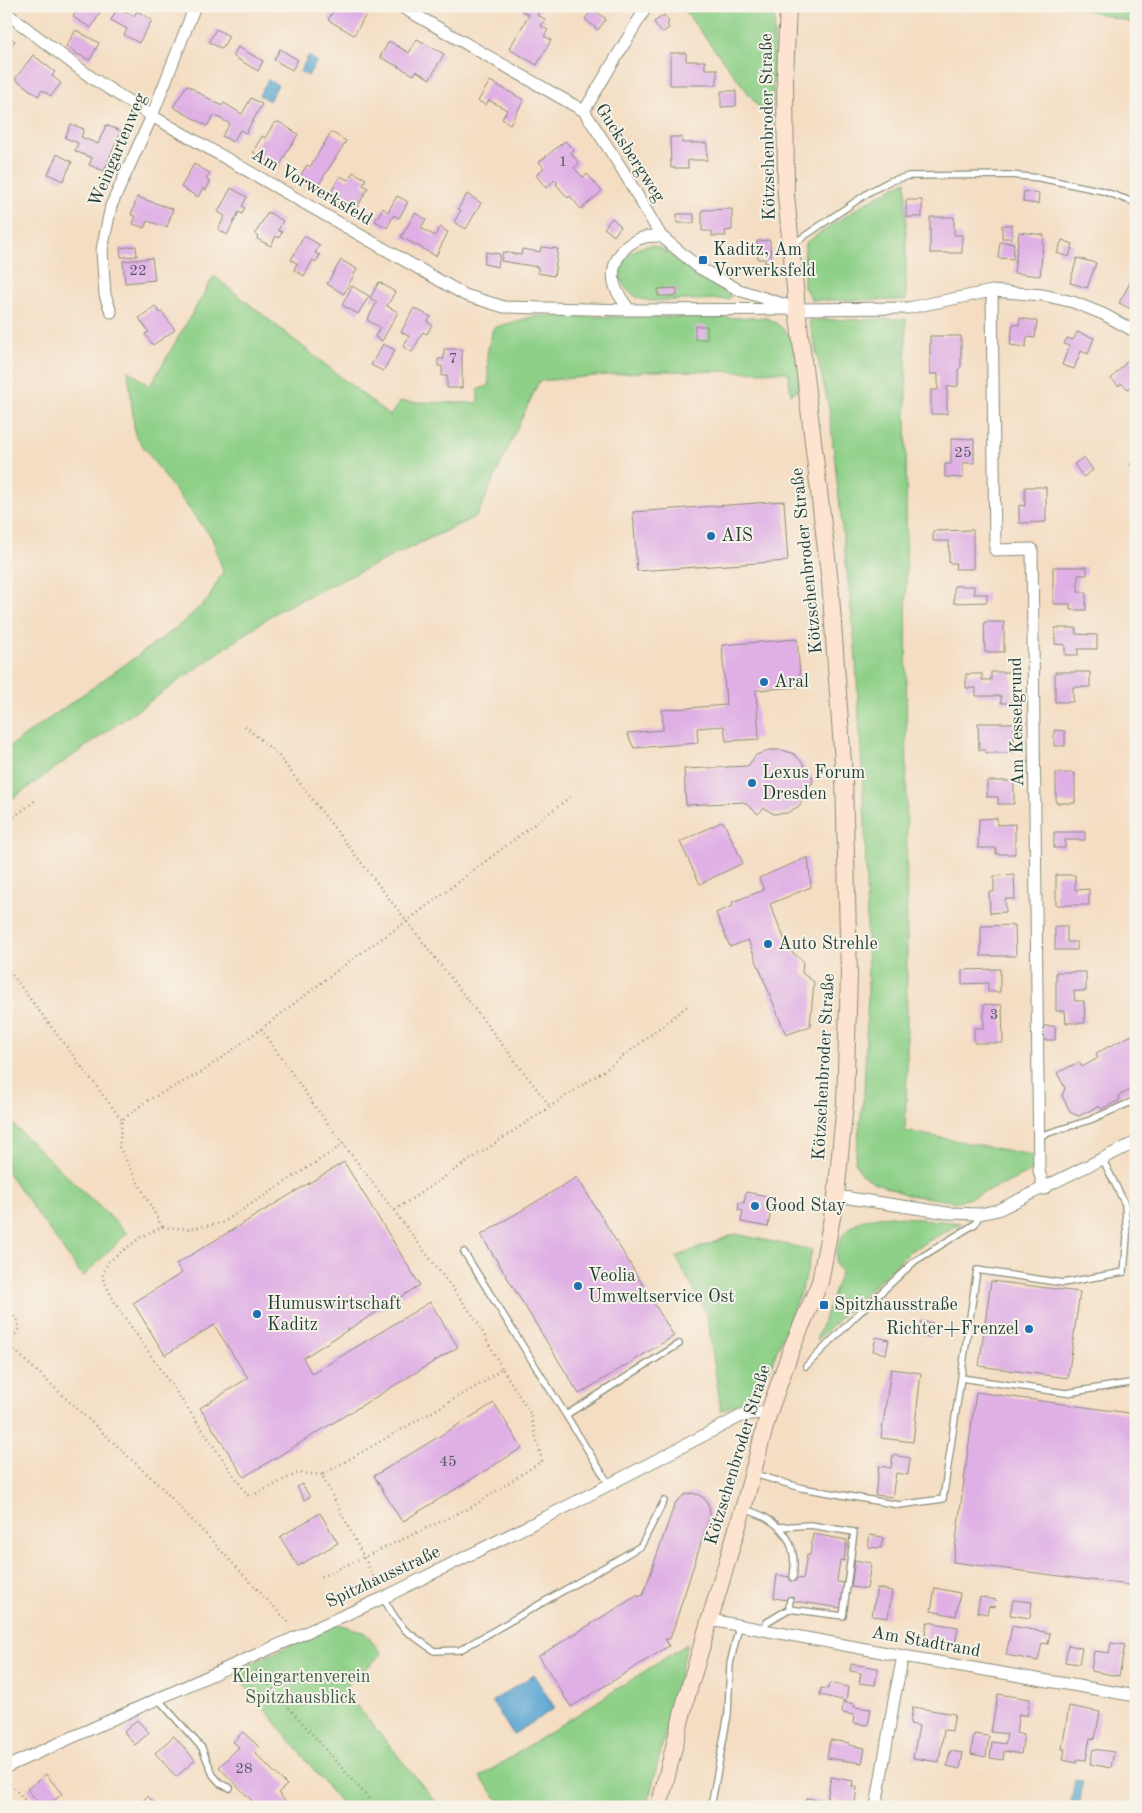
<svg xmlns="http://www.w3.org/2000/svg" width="1142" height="1813" font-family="'Old Standard TT',serif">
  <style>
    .green { fill: #8ed088; stroke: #56865e }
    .water { fill: #58a4d1; stroke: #3c7082 }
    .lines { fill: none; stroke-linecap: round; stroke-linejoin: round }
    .stream { stroke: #58a4d1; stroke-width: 4.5 }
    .building { fill: #dfafe5 }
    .lane-casing { stroke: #8a8d7b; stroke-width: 8 }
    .street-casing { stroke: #8a8d7b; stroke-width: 13 }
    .secondary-casing { stroke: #8a8d7b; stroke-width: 18 }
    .path { stroke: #8a8d7b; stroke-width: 2.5; stroke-dasharray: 1 4; stroke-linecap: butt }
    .lane { stroke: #fff; stroke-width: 5.5 }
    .street { stroke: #fff; stroke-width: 11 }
    .secondary { stroke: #fde4d1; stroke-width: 16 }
    .poi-dot { fill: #1f6fb2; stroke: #f7f3e8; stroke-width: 2 }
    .labels { text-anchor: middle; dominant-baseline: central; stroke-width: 4; stroke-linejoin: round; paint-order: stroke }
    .number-label { font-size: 15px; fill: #4f5a60 }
    .street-label { font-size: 18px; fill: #1f3d34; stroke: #f7f3e8 }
    .poi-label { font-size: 18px; fill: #1f3d34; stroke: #f7f3e8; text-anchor: start }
    .park-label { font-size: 18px; fill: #355a45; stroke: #f7f3e8 }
  </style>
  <rect width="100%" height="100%" fill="#f7f3e8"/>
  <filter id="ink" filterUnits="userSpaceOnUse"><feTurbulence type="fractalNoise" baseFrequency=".02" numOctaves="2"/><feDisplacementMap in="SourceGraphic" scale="10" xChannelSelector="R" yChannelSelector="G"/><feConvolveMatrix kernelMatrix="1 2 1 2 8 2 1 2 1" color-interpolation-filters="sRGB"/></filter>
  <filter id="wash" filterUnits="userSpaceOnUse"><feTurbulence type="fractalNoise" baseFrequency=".0096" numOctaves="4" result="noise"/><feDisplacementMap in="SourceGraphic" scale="20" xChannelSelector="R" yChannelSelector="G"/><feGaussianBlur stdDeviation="1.12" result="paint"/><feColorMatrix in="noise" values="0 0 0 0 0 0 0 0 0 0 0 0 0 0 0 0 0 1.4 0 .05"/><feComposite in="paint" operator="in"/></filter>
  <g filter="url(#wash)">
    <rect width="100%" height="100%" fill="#f4ddc2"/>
    <!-- green -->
    <path class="green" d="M681,6H775L772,124Z
      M1073,6H1136V24Z
      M906,181V300H812L804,287L805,243L867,202Z
      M651,245L662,249L731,296L729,299L650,301C610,295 611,250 651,245Z
      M214,276L390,416L399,402L478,403V389L489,386L487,354L493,328L535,316L767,318L780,326L794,341L802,385L791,395L788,372L652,371L539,381L477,516L279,610L6,803V749L175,629L208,600L223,571L212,538L173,488L135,435L128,370L150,386Z
      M906,319L907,1075L905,1131L1032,1155L1035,1169L1005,1184L959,1202L907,1195L874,1182L861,1174L855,1161L864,1093L868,989L865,824L855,645L829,408L809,320Z
      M6,1118L127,1233L83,1277L6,1170Z
      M891,1216L961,1223L910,1251L816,1341L841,1272L835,1263C839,1225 856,1218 891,1216Z
      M735,1234L812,1250L805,1280L772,1363L755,1395L721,1411L707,1314L676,1257Z
      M338,1624L364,1632L382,1654L343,1689L440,1807H344L234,1671Z
      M687,1644L647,1807H504L480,1777Z"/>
    <!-- water -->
    <path class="water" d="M308,56L317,61L308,76L300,72Z
      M268,80L278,85L269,101L259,95Z
      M534,1675L555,1708L513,1735L492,1701Z
      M1075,1780L1083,1781L1080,1802L1071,1801Z"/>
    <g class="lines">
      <!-- stream -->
      <path class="stream" d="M1108,6L1136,15"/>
    </g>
    <g id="blocks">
      <!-- building -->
      <path class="building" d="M79,6H99L103,8L91,28L73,17Z
        M329,6H360L368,11L354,35L328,20L333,11Z
        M525,6H536L540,9L537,15L545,19L541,26L548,30L544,36L551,40L537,65L509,49L529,15L522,11Z
        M118,7L134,16L137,11L152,20L139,43L124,35L127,29L111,20Z
        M593,9L606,19L598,30L585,19Z
        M664,15L669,22L667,24L669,28L662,33L654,22Z
        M216,29L229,36L222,49L209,42Z
        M76,30L99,43L90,60L75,53V52L66,46Z
        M6,35L15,41L6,52Z
        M417,39L444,54L430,79L416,71L414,75L380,57L389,41L409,53Z
        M238,47L263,61L258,71L233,56Z
        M280,49L298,60L292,70L274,60Z
        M670,53H686V61H705V69H717V85H670Z
        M33,55L55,72L52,76L61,83L51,96L42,90L38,96L15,79Z
        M490,81L524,100L510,124L502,119L507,110L489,100L486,105L478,101Z
        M187,85L194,89V90L222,106L224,103L242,114L251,98L262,104L246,133L240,130L233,142L222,136L230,124L214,115L207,126L173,107Z
        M721,91H736V106L721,107Z
        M279,122L298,134L292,145L291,144L279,168L253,152L262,136L265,138L274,123Z
        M71,124L84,129L81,137L98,144L106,125L121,131L104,171L89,165L92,158L75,151L78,143L65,138Z
        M331,132L346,141L316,189L299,178L307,165L310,167Z
        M670,137H682V143H707V160H688V168H671Z
        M565,141L574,150L571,153L579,163L574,168L583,177L587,174L602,191L581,209L570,196L568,198L556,184L558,183L555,180L546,188L536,175L544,168L539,162Z
        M57,154L72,162L63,181L48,174Z
        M194,164L210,173L206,179L210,182L206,190L203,188L198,197L181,187Z
        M353,172L366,179L363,185L368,188L355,211L346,206L344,209L336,204L338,201L329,196L340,176L348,180Z
        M231,188L247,197L242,206L245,208L242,214L239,212L227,235L218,229L225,216L218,212Z
        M1024,191L1039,194L1038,204L1023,202Z
        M467,194L481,203L466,229L454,222L461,210L458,209Z
        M397,196L408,202L399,218L394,215L387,228L375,221L383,208L388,212Z
        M137,197L173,209L167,227L147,221L145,228L133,224L136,216L131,215Z
        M906,200H922V217H906Z
        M732,209V230L725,231L726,236H712V231H702V210Z
        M268,212L283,221L278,230L282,232L279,238L276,236L271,246L257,239L258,236L255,234Z
        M415,213L426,219L421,228L435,236L440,227L448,232L436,256L401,237Z
        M677,214H694V223H677Z
        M930,217H954V235H962V253H930Z
        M612,218L621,226L614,236L604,228Z
        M1002,225H1012V238H1002Z
        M1019,232L1044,235L1040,276L1014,273Z
        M304,236L320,245L315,253L320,255L316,262L313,260L304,276L294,270L297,263L291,260Z
        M770,240L771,263H765V259H758L757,241Z
        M1062,240L1073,244L1069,257L1057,253Z
        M1000,242L1014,243L1013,259L998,258Z
        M136,246L137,256L121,257L120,248Z
        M541,247L558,249L554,276L538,273V267L501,261L503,252L521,255L522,249L540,252Z
        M486,252L500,254L498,267L484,264Z
        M152,258L155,280L125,283L123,261Z
        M1077,258L1096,263L1087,288L1070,283Z
        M341,260L357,269L344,294L327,284Z
        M1136,272V310L1135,311L1119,303Z
        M379,282L395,292L387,306L398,312L382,341L375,337L380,327L367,320L377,302L370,298Z
        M352,286L369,296L358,314L342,305Z
        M677,288V296H658V289Z
        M155,306L160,313L162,312L175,330L153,345L145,334L149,332L139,318Z
        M414,308L431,317L427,322L432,325L427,334L423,332L412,352L403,347L409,336L401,332Z
        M1020,318L1037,321L1035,338L1027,337L1026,347L1010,345L1013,324L1019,325Z
        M695,326H707V339H695Z
        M1077,332L1094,338L1088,354L1081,351L1074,369L1062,365L1069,346L1064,344L1067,338L1073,340Z
        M930,336H961V367L958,370V386L947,387V414H931V390H938V374H930Z
        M383,344L395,350L383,371L371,365Z
        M444,349H462V388H447V376H442V366H438V359H444Z
        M1129,359L1136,365V379L1128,389L1121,383L1119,386L1111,379Z
        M951,438L974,439V463H963V478L945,477V464H951Z
        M1084,457L1093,470L1083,477L1074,464Z
        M1136,461V475L1130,464Z
        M1025,487H1046V522L1019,523V505L1025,506Z
        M784,501L788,561L637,571L633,512Z
        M973,530V569H955L956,563H949V541H933V531Z
        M1053,567H1087V575H1078V592H1086V610H1070V604H1053Z
        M954,586H974V594H987V602L954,603Z
        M984,622H1004V652H985Z
        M1055,628H1076V634L1097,635V649H1078V655H1065V645L1055,644Z
        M797,639L801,687L756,690L759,739L726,741L724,726L697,728L698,743L634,748L627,733L663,730L662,710L726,705L722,645Z
        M991,672H1012V703H1001V696H976V688H966V674H982V680H991Z
        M1055,672H1090V687H1073V702H1055Z
        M978,723H1014V753H986V750H979Z
        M1054,730L1065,731V746H1054Z
        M769,750H782L794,754L803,763L808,774L812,776L813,780L812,784L809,785L806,795L799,806L787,813L774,814L764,808L758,814L744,802L686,805L684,769L748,766L756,755Z
        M1056,773H1075V803H1056Z
        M987,781H1014V804H998V797H987Z
        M997,818V825L1015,824V854H996V848H978L979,819Z
        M723,821L743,863L700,884L680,842Z
        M1054,832H1085V840H1065V848H1054Z
        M808,857L811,887L770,904L789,950L803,961L802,973L814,982L810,1026L786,1035L748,940L730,947L716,913L733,906L732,902L764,890L759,878Z
        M1014,875L1015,899H1005L1006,912L990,913L989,892H994V876Z
        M1056,875H1075V890L1089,889V905H1056Z
        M1015,925L1016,956H981V926Z
        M1055,926H1067V942H1077V950H1055Z
        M1000,969V992H988V983L962,984V970Z
        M1056,972H1086V991H1074L1075,1001H1084L1085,1023H1066L1065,1011H1056Z
        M984,1004L1002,1005L1003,1043H974V1028H984Z
        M1043,1026H1055V1040H1043Z
        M1136,1033V1087L1118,1096L1120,1100L1101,1109L1099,1106L1079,1116L1071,1113L1062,1096L1065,1088L1057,1073L1079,1062L1082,1067L1098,1058L1096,1053Z
        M344,1162L420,1285L303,1358L312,1374L430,1302L458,1347L244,1477L200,1408L248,1378L214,1325L165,1355L133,1303L182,1273L176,1264Z
        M577,1177L674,1336L579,1394L481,1235Z
        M746,1192L773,1197L768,1227L741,1222L743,1211L738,1210L739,1202L744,1203Z
        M991,1281L1080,1292L1068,1378L979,1366Z
        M921,1321L933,1323L930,1337L919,1334Z
        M876,1337L889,1340L886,1354L873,1351Z
        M891,1369L921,1373L913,1442L881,1438Z
        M976,1392L1136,1414V1586L953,1562Z
        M494,1403L522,1448L402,1522L374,1476Z
        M893,1455L910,1458L908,1475L896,1473L892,1497L875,1495L879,1466L891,1468Z
        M302,1484L310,1497L304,1500L297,1487Z
        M692,1493L699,1495L705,1499L709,1506L710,1515L670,1639H665L669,1646L571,1707L539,1656L638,1595L639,1597L643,1595L675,1503L684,1495Z
        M320,1513L338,1543L298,1566L280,1537Z
        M813,1534L847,1540L844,1561L840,1560L837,1582L845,1583L841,1608L774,1598L777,1575L803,1579L807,1555H810Z
        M870,1535L883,1537L881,1548L868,1547Z
        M855,1560L871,1563L867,1589L851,1587Z
        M877,1588L892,1591L888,1618L872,1616Z
        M935,1588L960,1593L956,1616L931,1611Z
        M980,1597L996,1600L995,1607L989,1606L987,1614L977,1612Z
        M1013,1600L1032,1602L1030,1618L1010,1615Z
        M927,1622L958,1627L955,1646L924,1641Z
        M1012,1626L1050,1633L1048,1644L1042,1643L1038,1661L1006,1655Z
        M1111,1643L1125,1645L1119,1676L1091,1671L1094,1651L1109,1653Z
        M1068,1645L1082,1648L1079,1664L1065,1662Z
        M851,1664L878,1668L875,1685L859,1683L861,1673L850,1671Z
        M829,1683L848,1687L846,1701L820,1695L821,1688L828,1689Z
        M998,1694L1030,1699L1027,1716L1019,1714L1016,1733L1024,1735L1021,1754L1004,1751L1003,1760L990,1758L992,1742L1005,1744L1007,1734L991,1732Z
        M843,1702L855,1704L854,1707L871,1709L868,1725L853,1723L854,1715L842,1713Z
        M1069,1706L1100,1712L1095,1739L1090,1738L1086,1760L1077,1759L1076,1763L1063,1760L1065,1749H1062Z
        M913,1707L955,1714L952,1731L944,1730L939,1762L913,1758L919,1726L910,1724Z
        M137,1720L149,1733L135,1745L124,1732Z
        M243,1732L260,1748L255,1753L287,1785L278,1793L291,1807H258L219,1767L239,1747L233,1742Z
        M974,1734L989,1736L986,1757L971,1754Z
        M174,1736L195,1760L176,1777L155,1753Z
        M830,1740L850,1743L849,1745L865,1748L862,1763L827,1758Z
        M1093,1749L1114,1752L1111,1768L1090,1764Z
        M950,1751L963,1753L960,1769L947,1766Z
        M46,1774L62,1794L46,1807H42L27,1789Z
        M831,1777L853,1781L852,1786L857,1787L855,1804L827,1799Z
        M148,1796L157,1807H135Z
        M806,1798L828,1802V1807H805Z"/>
    </g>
  </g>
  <g filter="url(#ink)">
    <use href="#blocks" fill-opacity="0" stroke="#8a8d7b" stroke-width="1"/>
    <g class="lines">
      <!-- lane casing -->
      <g class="lane-casing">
        <path id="lane" d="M793,244L871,191L890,181L909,176L1010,175L1040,178L1103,191L1136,203
          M1039,1136L1090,1120L1136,1100
          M464,1252L609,1484
          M806,1366L857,1315L915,1261L975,1224L980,1214
          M961,1378L1066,1393L1136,1382
          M566,1415L679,1344
          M754,1474L802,1488L899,1505L943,1499L977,1270L1063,1283L1124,1272L1127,1237L1125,1204L1102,1158
          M744,1509C779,1519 799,1539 793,1578
          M780,1527L810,1525L854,1532L843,1616L789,1609
          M383,1598L394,1616L405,1630L434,1651L460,1650L641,1546L664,1501
          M763,1630L767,1622L789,1609L790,1600
          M158,1699L202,1748L213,1775L221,1784L230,1788
          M711,1807L728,1714L730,1664L739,1626"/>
      </g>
      <!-- street casing -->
      <g class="street-casing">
        <path id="street" d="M400,6L584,111L622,169L661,236L698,267L739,290L786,305
          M6,13L92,78L152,116L465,295L504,307L629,310L797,309L908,308L992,291L1043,295L1073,302L1103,314L1136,332
          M584,111L647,6
          M992,291L995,550L1032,549L1039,1171L1044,1189
          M629,310C625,303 619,296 616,289C607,266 622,243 645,237C650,236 656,236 661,236
          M111,312L105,295L102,250L111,206L152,116L195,6
          M836,1196L948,1213L980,1214L998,1210L1136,1142
          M710,1620L903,1656L1136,1696
          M6,1767L383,1598L562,1509L743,1415L769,1412
          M876,1807L894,1700L903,1656"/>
      </g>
      <!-- secondary casing -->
      <g class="secondary-casing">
        <path id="secondary" d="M659,1807L687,1695L743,1509L769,1412L791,1350L820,1282L836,1196L845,1103L849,976L844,777L830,582L797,309L786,195L785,77L788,6"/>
      </g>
      <!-- path -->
      <path class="path" d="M245,726L277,754L550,1106
        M6,823L36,800
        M6,967L122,1120
        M261,1029L316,1108L475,1318L502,1368
        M395,1210L608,1068L690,1004
        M162,1227L119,1147L122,1120L145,1102L202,1072L261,1029L351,960L407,921L570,797
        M6,1310L18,1321L19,1329L10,1342L12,1348L162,1488L291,1625
        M322,1475L298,1473L249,1497L116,1305L102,1277L108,1262L141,1237L162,1227L189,1229L222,1223L344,1144
        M321,1577L472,1507L542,1461L530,1413L502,1368L484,1382L322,1475L379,1587
        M256,1670L376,1807
        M7,1780L31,1807"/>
      <!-- lane -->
      <use href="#lane" class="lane"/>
      <!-- street -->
      <use href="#street" class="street"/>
      <!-- secondary -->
      <use href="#secondary" class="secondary"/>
    </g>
  </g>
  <!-- markers -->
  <g class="poi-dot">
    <rect x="698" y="255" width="10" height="10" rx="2.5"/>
    <circle cx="711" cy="536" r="5"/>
    <circle cx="764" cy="682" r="5"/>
    <circle cx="752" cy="783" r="5"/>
    <circle cx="768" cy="944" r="5"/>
    <circle cx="755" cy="1206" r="5"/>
    <circle cx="578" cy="1286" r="5"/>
    <rect x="819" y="1300" width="10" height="10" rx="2.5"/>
    <circle cx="257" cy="1314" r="5"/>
    <circle cx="1029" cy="1329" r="5"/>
  </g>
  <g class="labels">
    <!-- number labels -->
    <g class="number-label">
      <text x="563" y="162">1</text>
      <text x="138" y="271">22</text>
      <text x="453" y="359">7</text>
      <text x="963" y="453">25</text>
      <text x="994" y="1015">3</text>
      <text x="448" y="1462">45</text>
      <text x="244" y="1769">28</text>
    </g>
    <!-- street labels -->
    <g class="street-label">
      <text transform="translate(768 127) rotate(-91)">Kötzschenbroder Straße</text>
      <text transform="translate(118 150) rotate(-67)">Weingartenweg</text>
      <text transform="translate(630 153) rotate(57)">Gucksbergweg</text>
      <text transform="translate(312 187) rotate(30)">Am Vorwerksfeld</text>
      <text transform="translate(807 561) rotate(-96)">Kötzschenbroder Straße</text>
      <text transform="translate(1017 722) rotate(-91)">Am Kesselgrund</text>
      <text transform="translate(824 1067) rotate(-87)">Kötzschenbroder Straße</text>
      <text transform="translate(738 1455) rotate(-73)">Kötzschenbroder Straße</text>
      <text transform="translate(383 1577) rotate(-25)">Spitzhausstraße</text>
      <text transform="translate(926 1642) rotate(10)">Am Stadtrand</text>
    </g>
    <!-- poi labels -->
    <g class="poi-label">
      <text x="713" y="250">Kaditz, Am<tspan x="713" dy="21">Vorwerksfeld</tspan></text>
      <text x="721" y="536">AIS</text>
      <text x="774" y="682">Aral</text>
      <text x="762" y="773">Lexus Forum<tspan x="762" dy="21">Dresden</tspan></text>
      <text x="778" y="944">Auto Strehle</text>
      <text x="765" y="1206">Good Stay</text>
      <text x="588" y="1276">Veolia<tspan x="588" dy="21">Umweltservice Ost</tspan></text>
      <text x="267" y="1304">Humuswirtschaft<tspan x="267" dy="21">Kaditz</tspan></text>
      <text x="834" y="1305">Spitzhausstraße</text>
      <text x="1019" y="1329" text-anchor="end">Richter+Frenzel</text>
    </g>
    <!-- park labels -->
    <g class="park-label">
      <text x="301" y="1677">Kleingartenverein<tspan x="301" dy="21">Spitzhausblick</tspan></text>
    </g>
  </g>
  <!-- margin -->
  <rect width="1142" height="1813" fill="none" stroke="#f7f3e8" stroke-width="25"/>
</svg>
